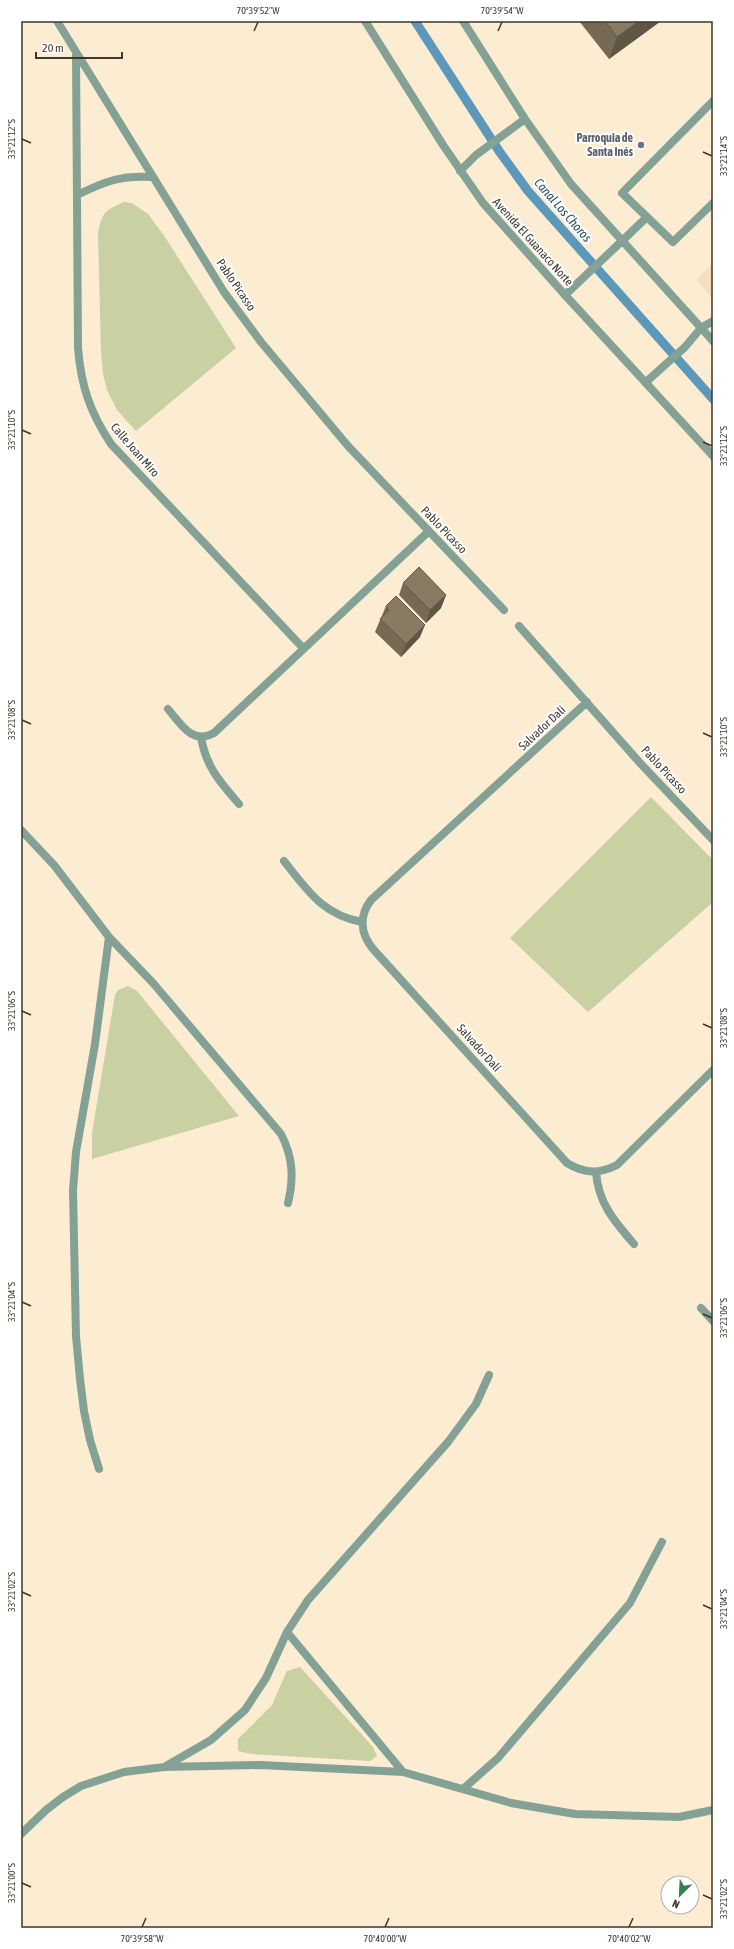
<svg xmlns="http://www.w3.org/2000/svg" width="734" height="1949" font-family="'Asap Condensed',sans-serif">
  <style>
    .built { fill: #f4e0bf }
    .green { fill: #c9d0a1 }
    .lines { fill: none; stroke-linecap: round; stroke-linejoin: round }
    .stream { stroke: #5b98ba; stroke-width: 9 }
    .service { stroke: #84a195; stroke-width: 8 }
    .minor { stroke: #84a195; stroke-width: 8 }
    .tertiary { stroke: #84a195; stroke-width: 8 }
    .wall { fill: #766a55 }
    .shaded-wall { fill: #605645 }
    .building { fill: #897b63; stroke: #605645 }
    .ticks { fill: none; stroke: #3d372c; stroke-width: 1.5 }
    .worship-dot { fill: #6b7280; stroke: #fff; stroke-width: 1.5 }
    .labels { text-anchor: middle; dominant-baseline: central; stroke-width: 4; stroke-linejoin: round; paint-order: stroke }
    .worship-label { font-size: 12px; font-weight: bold; fill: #5b616d; stroke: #fff; text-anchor: end }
    .street-label { font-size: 12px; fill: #3d372c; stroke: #fff }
    .water-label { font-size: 13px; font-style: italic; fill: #1e4e67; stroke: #fff }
    .neatline { fill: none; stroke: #3d372c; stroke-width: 1.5 }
    .ticks-label { font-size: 10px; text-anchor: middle; fill: #3d372c }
  </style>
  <rect width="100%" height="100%" fill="#fcecd2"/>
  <!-- built -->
  <path class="built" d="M713,263V300L696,280Z"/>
  <!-- green -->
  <path class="green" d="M124,202L132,203L148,214L163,234L236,348L136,431L117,410L107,390L103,374L101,352L98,234C102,212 104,211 124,202Z
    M651,797L713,860V902L588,1012L510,938Z
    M128,986L137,991L239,1116L92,1159V1133L115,995L118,990Z
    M300,1667L373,1747L377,1756L370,1761L251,1754L238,1751V1739L272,1705L287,1671Z"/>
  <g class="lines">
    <!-- stream -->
    <path class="stream" d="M415,21L499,151L528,191L713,399"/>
    <!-- service -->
    <path class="service" d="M713,101L622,193L673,242L713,203
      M623,240L647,217
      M646,382L685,347L701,328L713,321"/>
    <!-- minor -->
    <path class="minor" d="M57,21L224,292L261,342L348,446L504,610
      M463,21L525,119L571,184L713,341
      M76,54L78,348C81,386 90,412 111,444L303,648
      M460,171L476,155L525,119
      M77,195C106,181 121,175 153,177
      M565,295L623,240
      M519,626L640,763L713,840
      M587,702L371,900C359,916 360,933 373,949L567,1163C585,1174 599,1174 617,1165L713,1070
      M168,709C181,724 192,745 214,733L428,532
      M201,737C206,767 220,782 239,804
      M21,830L54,865L109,937L95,1044L76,1152L73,1190L76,1336L80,1379L84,1411L90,1440L99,1469
      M284,861C307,890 323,915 362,922
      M109,937L153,983L281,1134C293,1157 294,1178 288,1203
      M596,1172C598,1203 615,1222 634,1244
      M701,1308L713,1321
      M287,1632L403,1772
      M166,1766L211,1740L245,1710L266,1678L287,1632L308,1600L448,1442L476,1404L489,1375
      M463,1789L498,1758L630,1603L662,1542
      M21,1834L46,1810L63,1797L81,1786L124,1772L164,1767L260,1765L403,1772L511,1803L575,1814L679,1817L713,1810"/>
    <!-- tertiary -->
    <path class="tertiary" d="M365,21L443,145L483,203L565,295L713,456"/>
  </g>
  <!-- wall -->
  <path class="wall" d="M579,21H661L609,59Z
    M403,583L446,595L441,608L426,623L399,595Z
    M386,606L420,637L401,657L375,632Z"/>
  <!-- shaded-wall -->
  <path class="shaded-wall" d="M639,21H661L609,59L617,37Z
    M446,595L441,608L426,623L430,610Z
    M425,625L420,637L401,657L406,644Z"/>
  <!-- building -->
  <path class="building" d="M605,21H639L617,37Z
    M419,567L446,595L430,610L403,583Z
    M396,596L425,625L406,644L380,619L389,610L386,606Z"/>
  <!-- ticks -->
  <path class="ticks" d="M254,31L258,22M498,31L502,22M22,139L31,143M703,152L712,156M22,430L31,434M703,442L712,446M22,720L31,724M703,733L712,737M22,1011L31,1015M703,1024L712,1028M22,1302L31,1306M703,1314L712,1318M22,1592L31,1596M703,1605L712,1609M22,1883L31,1887M703,1895L712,1899M142,1927L146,1918M385,1927L389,1918M629,1927L633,1918"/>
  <!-- markers -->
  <circle class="worship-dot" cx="641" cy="145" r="4"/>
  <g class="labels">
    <!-- worship labels -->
    <g class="worship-label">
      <text x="633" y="138">Parroquia de<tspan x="633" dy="14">Santa Inés</tspan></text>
    </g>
    <!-- street labels -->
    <g class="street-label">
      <text transform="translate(533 242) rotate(48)">Avenida El Guanaco Norte</text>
      <text transform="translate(236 285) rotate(56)">Pablo Picasso</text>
      <text transform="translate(135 450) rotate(49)">Calle Joan Miro</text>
      <text transform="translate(444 530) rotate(46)">Pablo Picasso</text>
      <text transform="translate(542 728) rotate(-43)">Salvador Dalí</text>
      <text transform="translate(664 770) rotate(47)">Pablo Picasso</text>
      <text transform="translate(479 1048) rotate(48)">Salvador Dalí</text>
    </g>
    <!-- water labels -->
    <g class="water-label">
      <text transform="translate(563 210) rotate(49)">Canal Los Choros</text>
    </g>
  </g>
  <!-- border -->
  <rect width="734" height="1949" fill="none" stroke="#ffffff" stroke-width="44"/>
  <!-- north arrow -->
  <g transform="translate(680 1895) rotate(204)"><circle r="19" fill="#ffffff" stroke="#b1afab"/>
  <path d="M0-3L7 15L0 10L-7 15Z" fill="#328151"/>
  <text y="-6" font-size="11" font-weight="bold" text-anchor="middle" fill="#3d372c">N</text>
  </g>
  <!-- scale -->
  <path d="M36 52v6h86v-6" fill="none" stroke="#3d372c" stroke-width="2"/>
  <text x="42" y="52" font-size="12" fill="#3d372c" stroke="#ffffff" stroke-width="3" paint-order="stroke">20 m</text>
  <rect x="22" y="22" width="690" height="1905" class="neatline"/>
  <g class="ticks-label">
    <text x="258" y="14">70°39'52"W</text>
    <text x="502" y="14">70°39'54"W</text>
    <text transform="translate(11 139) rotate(-90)" y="4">33°21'12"S</text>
    <text transform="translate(723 156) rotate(-90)" y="4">33°21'14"S</text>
    <text transform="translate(11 430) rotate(-90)" y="4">33°21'10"S</text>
    <text transform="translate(723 446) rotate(-90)" y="4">33°21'12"S</text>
    <text transform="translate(11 720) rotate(-90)" y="4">33°21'08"S</text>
    <text transform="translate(723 737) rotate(-90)" y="4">33°21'10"S</text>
    <text transform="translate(11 1011) rotate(-90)" y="4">33°21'06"S</text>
    <text transform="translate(723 1028) rotate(-90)" y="4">33°21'08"S</text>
    <text transform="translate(11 1302) rotate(-90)" y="4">33°21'04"S</text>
    <text transform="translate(723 1318) rotate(-90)" y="4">33°21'06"S</text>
    <text transform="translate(11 1592) rotate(-90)" y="4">33°21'02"S</text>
    <text transform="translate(723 1609) rotate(-90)" y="4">33°21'04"S</text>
    <text transform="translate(11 1883) rotate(-90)" y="4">33°21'00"S</text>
    <text transform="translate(723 1899) rotate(-90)" y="4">33°21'02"S</text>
    <text x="142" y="1942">70°39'58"W</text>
    <text x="385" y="1942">70°40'00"W</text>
    <text x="629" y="1942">70°40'02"W</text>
  </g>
</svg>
